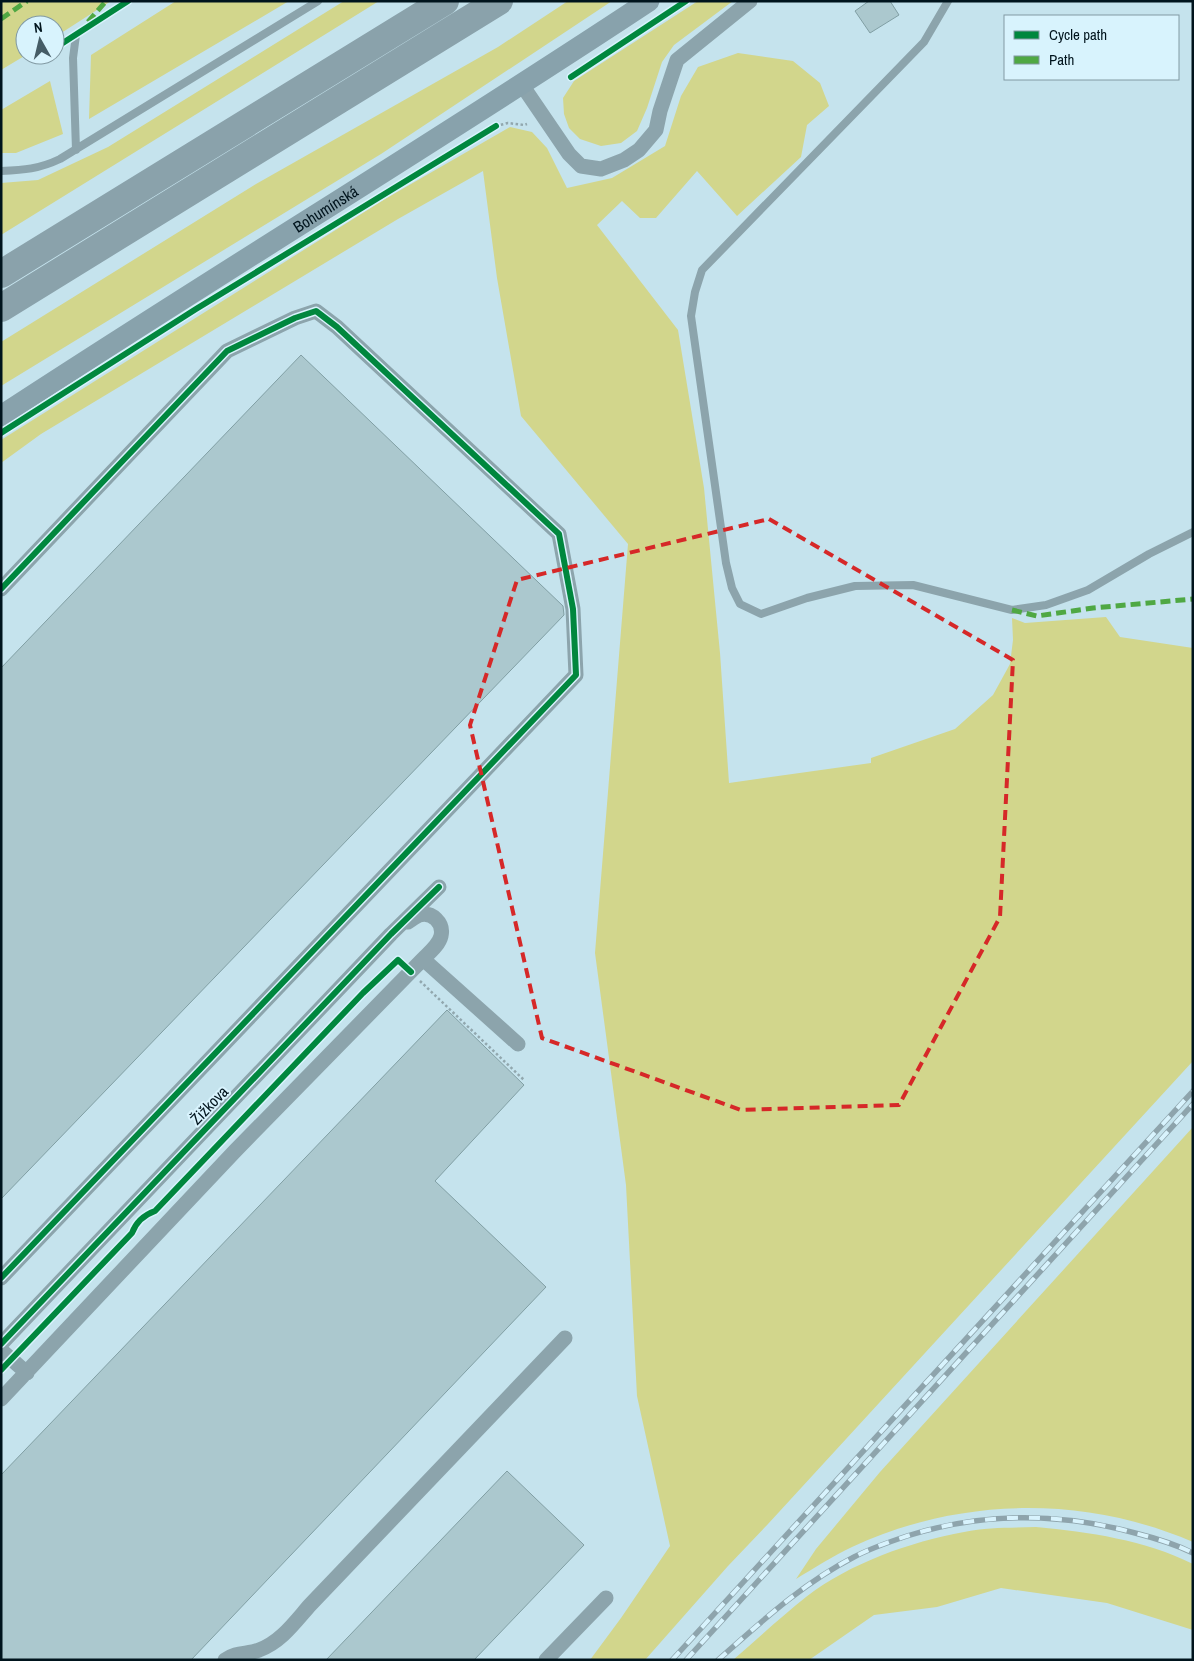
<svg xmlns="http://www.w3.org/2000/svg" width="1194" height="1661" font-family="'Archivo Narrow',sans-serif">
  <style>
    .green { fill: #d2d68c }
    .building { fill: #abc8ce; stroke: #819fa4 }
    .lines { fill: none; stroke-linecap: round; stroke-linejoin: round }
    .path { stroke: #91a7ae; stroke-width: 2.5; stroke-dasharray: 2.5 2.5; stroke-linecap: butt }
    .lane { stroke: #8ca4ac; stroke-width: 8 }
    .street { stroke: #8ca4ac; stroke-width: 15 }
    .secondary { stroke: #88a2ac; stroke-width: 21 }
    .highway { stroke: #8aa2ab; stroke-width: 28 }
    .rail-casing { stroke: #8ea4ac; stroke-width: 5.5 }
    .rail { stroke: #d8f3fd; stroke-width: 4; stroke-dasharray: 11; stroke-linecap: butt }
    .quiet { stroke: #4fa843; stroke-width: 5; stroke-dasharray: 10 5; stroke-linecap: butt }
    .cycleway-casing { stroke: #d8f3fd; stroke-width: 9 }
    .cycleway { stroke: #00873e; stroke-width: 6 }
    .marked { fill: none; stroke: #d62828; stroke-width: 4; stroke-dasharray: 10 6; stroke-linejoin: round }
    .labels { text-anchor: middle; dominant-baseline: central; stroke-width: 4; stroke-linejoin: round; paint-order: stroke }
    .street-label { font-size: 16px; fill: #00141d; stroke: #d8f3fd }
  </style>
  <rect width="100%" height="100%" fill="#c5e3ed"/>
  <!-- green -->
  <path class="green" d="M1,1H111L55,37V25H25L26,55L1,70Z
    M176,1H289L89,119L91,55Z
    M344,1H379L1,235V183L38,180L108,147Z
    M568,1H612L381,154L1,386V342L256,184L498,47Z
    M698,1H733L674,45L662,62L647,108L637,131L621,143L601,146L580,139L569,128L564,114L563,98L574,81Z
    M738,53L793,61L820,83L829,106L807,125L801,157L737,216L697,171L656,218H640L622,201L597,225L678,330L704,488L720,653L729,783L871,763V758L955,729L993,695L1010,664L1013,640L1012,618L1025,623L1106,617L1120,637L1193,648V1061L768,1524L728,1566L645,1660H590L621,1618L670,1546L637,1396L626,1185L595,953L628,544L521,416L497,278L483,171L398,219L41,434L1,463V440L385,199L510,127L532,132L547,148L567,188L612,178L665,146L681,96L698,67Z
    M50,81L63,134L16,153H1V110Z
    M1193,1127V1542C1084,1495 959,1497 852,1547C833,1556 814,1568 796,1579L816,1549L880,1472Z
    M1036,1527C1089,1532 1145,1540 1193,1564V1630L1107,1603L1001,1588L937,1607L874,1615L809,1660H733C757,1639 781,1617 806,1597C850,1563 910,1542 964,1532C988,1527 1012,1528 1036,1527Z"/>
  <!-- building -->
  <path class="building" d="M869,1H890L899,15L870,33L855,11Z
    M301,355L563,606L564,615L1,1199V668Z
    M447,1010L524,1085L435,1181L546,1287L191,1660H1V1475Z
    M507,1471L584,1545L474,1660H326Z"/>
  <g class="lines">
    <!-- path -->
    <path class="path" d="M496,126L508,123L524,125L527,124
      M420,981L524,1080"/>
    <!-- lane -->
    <path class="lane" d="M948,1L924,42L702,270L695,292L691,316L726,563L732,588L740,604L761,614L807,598L855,586L913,585L1012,610L1046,605L1088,590L1149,554L1193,532
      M76,150L73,58L76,35
      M1,171C24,170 39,169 60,159L318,1"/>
    <!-- street -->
    <path class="street" d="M522,85L569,154L581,166L601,169L624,160L639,150L656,130L660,111L677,60L750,1
      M1,589L227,351L295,318L316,311L337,327L559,534L573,609L576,675L1,1278
      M408,922C412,919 415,917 419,915C432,911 444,923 441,936C439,945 429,953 423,959
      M1,1344L391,934L439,887
      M1,1350L27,1373
      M1,1399L235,1151L423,959L518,1044
      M225,1660C237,1651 247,1655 259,1650C281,1642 295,1622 310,1605L565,1338
      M546,1660L606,1598"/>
    <!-- secondary -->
    <path class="secondary" id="s1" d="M1,416C216,275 435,143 649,1"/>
    <!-- highway -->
    <path class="highway" d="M1,274L445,1
      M1,308L499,1"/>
    <!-- rail casing -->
    <g class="rail-casing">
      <path id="rail" d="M672,1660L1193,1091
        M686,1660L1193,1104
        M718,1660C761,1622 803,1583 854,1557C871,1548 889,1542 907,1536C983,1512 1058,1512 1135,1533C1155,1538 1175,1544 1193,1553"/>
    </g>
    <!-- rail -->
    <use href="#rail" class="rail"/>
    <!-- quiet -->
    <path class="quiet" d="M1,19L27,1
      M88,22L106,1
      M1012,610L1037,616L1093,608L1193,599"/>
    <!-- cycleway casing -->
    <g class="cycleway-casing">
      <path id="cycleway" d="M55,48L128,1
        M571,77L686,1
        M1,433L196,309L496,126
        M1,589L227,351L295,318L316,311L337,327L559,534L573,609L576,675L1,1278
        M1,1344L391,934L439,887
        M1,1370L132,1233C136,1222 144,1215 155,1211L363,993L398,960L411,972"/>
    </g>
    <!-- cycleway -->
    <use href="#cycleway" class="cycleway"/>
  </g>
  <!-- marked area -->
  <path class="marked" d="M769,519L1013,660L1000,917L899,1105L741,1110L542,1038L470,725L517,580Z"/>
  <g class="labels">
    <!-- street labels -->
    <g class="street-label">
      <text stroke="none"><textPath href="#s1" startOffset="385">Bohumínská</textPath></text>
      <text transform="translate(209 1105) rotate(-46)">Žižkova</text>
    </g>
  </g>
  <!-- border -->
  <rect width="1194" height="1661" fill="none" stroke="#00141d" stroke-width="5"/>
  <!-- legend -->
  <rect x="1004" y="15" width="175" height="65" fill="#d8f3fd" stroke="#829aa3"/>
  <rect x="1014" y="31" width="25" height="8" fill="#00873e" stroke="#829aa3"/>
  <text x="1049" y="40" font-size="15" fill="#00141d">Cycle path</text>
  <rect x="1014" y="56" width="25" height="8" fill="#4fa843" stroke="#829aa3"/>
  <text x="1049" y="65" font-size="15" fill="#00141d">Path</text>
  <!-- north arrow -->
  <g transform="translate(40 40) rotate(352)"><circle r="24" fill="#d8f3fd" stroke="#829aa3"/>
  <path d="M0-4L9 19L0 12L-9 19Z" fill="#455c66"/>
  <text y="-8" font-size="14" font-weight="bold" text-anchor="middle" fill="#00141d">N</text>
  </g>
</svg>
